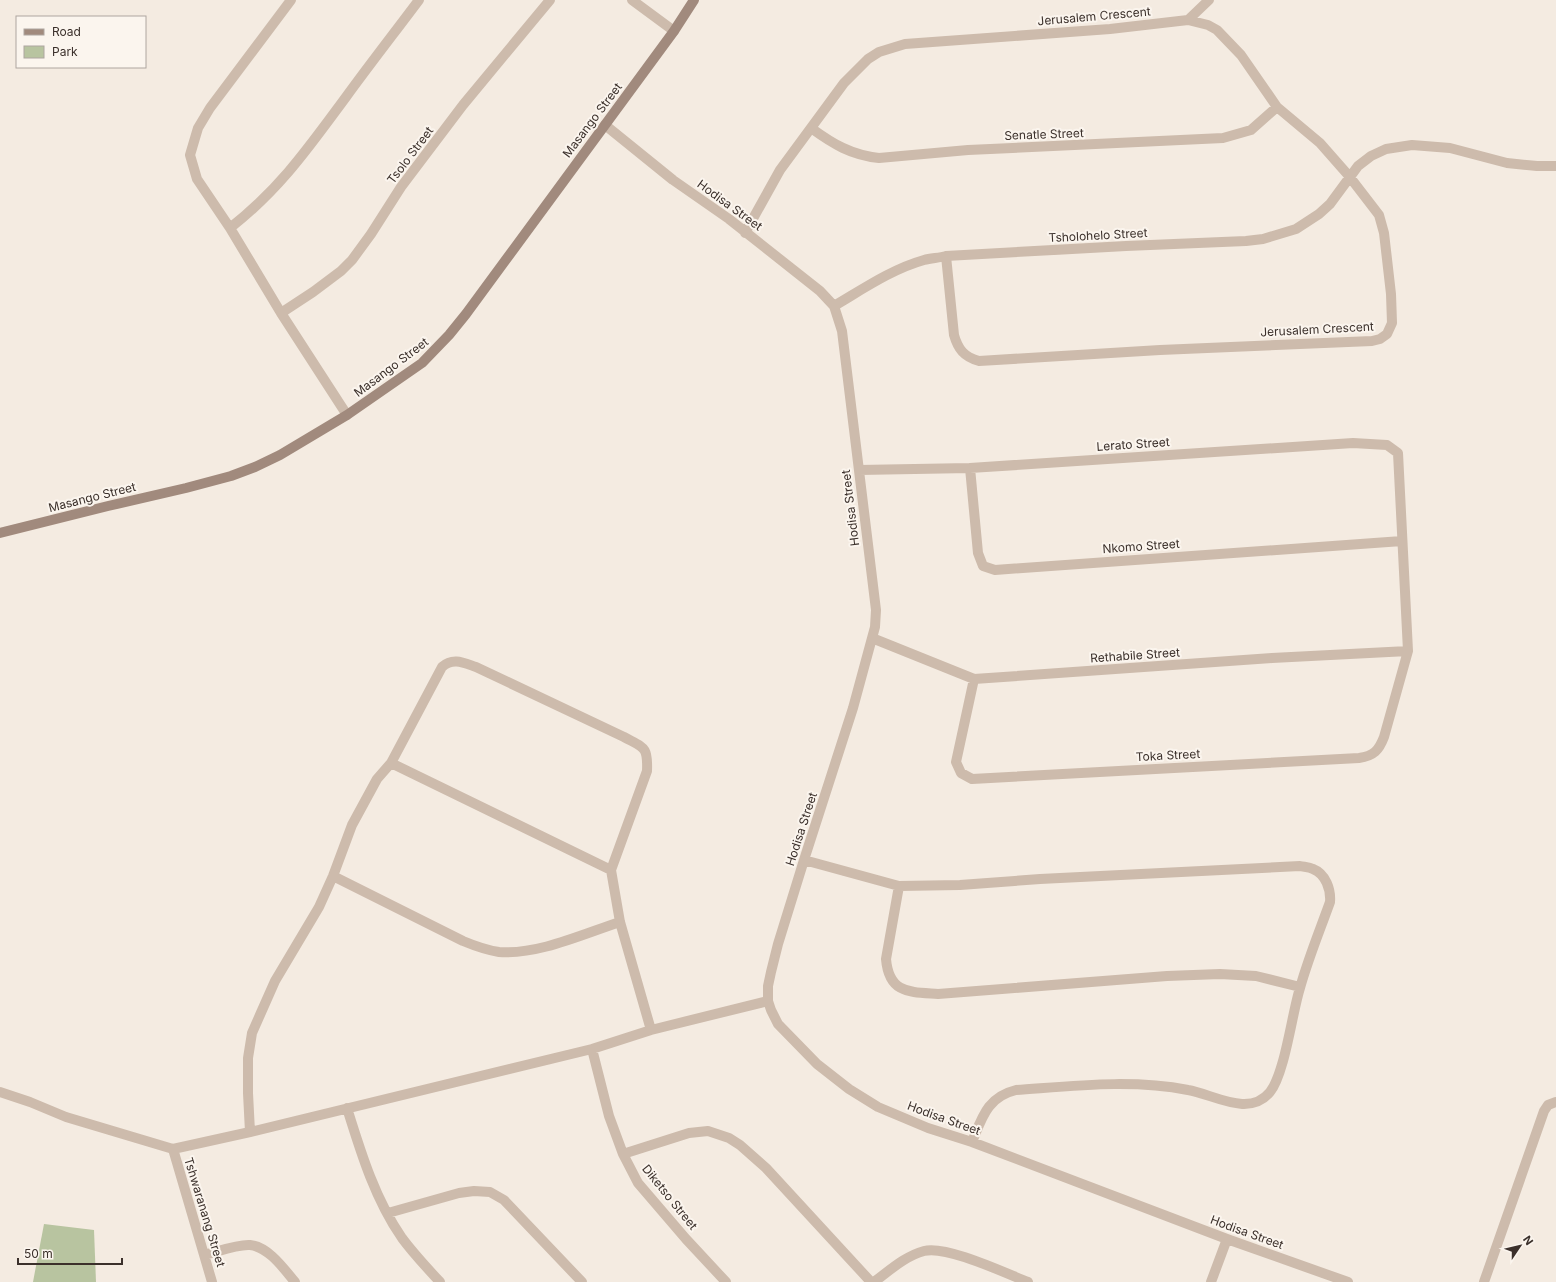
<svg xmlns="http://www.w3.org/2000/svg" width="1556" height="1282" font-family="Inter,sans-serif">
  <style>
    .green { fill: #b8c4a0 }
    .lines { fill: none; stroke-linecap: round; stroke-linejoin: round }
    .street { stroke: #cdbbac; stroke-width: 10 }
    .secondary { stroke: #a18a7d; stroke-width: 10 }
    .labels { text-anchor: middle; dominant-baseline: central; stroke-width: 4; stroke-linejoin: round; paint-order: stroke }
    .street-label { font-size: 12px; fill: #3b302b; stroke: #fbf5ee }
  </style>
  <rect width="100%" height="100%" fill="#f4ebe1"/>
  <!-- green -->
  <path class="green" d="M44,1224L94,1230L96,1282H33Z"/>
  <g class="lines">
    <!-- street -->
    <path class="street" d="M291,0L210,108L198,128L190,155L197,179L230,228L281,313L347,415
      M632,0L674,31
      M1188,20L1209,0
      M605,125L673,180L729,219L820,291L834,306L842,331L876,610L875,627L853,708L804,860L778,944L771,972L768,986V1001L771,1010L778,1024L817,1064L849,1089L878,1107L928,1128L972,1142L1227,1239L1348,1282
      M811,128C833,144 851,155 879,158L968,150L1223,138L1251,130L1277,107
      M230,228C280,189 309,147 346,97C370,64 395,32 419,0
      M745,233L780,170L844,83L868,59L879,52L905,44L1110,29L1188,20L1208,25L1217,30L1241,55L1277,107L1320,143L1349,176L1379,215L1384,233L1391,294L1392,323L1387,334L1380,339L1372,341L1160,350L979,361C964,357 958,349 954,335L946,256
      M834,306C863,289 892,269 924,260C931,258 939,258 946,256L1126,246L1246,241L1263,239L1296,229L1319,214L1330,204L1358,166L1371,156L1386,149L1412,145L1450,148L1507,163L1537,166H1556
      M281,313L313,292L341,271L352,260L371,234L401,187L463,105L550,0
      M970,468L978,553L983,566L995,570L1402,541
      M859,470L970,468L1353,443L1387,445L1398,453L1408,651L1384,737C1379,750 1374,756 1359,758L972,779L961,773L956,762L974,679
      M872,638L974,679L1272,658L1408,651
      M391,763L611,870
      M804,860L899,886L960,885L1040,879L1300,866C1304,867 1309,867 1313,869C1326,874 1331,890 1330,902C1320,930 1308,959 1300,988C1292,1013 1285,1073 1270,1092C1249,1118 1213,1094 1188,1090C1131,1079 1073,1086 1016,1090C987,1097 982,1118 972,1142
      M333,876L463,941C475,946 486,950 499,952C538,955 583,934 620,922
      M899,886L886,959C889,994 910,992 938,994L1167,976L1220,974L1256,976L1300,987
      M592,1049L609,1116L623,1154L638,1183L686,1239L726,1282
      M0,1092L30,1102L66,1117L173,1149L250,1132L592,1049L651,1030L768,1001
      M347,1108C361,1153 375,1199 402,1238C413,1253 427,1268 440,1282
      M250,1132L248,1093V1058L252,1033L275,981L319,907L333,876L352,825L377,779L391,763L442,667C453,657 464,663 476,667L624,737C644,748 648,746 647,771L611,870L620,922L651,1030
      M173,1149L212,1282
      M623,1154L689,1133L708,1131L729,1138L740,1145L766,1168L871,1282
      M388,1213L459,1193L474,1191L490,1192L504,1200L582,1282
      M204,1255C217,1252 237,1244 250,1245C269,1247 284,1269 295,1282
      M874,1282C889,1271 905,1256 924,1251C946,1245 1005,1273 1028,1282
      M1211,1282L1227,1239
      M1484,1282L1544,1111L1548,1105L1556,1102"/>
    <!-- secondary -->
    <path class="secondary" d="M0,533L108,506L186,488L231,476L255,467L280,455L347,415L422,363L449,335L466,314L674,31L694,0"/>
  </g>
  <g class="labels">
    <!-- street labels -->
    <g class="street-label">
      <text transform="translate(1094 16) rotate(-5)">Jerusalem Crescent</text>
      <text transform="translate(592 120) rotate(-53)">Masango Street</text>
      <text transform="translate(1044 134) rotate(-2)">Senatle Street</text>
      <text transform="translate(410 155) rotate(-53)">Tsolo Street</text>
      <text transform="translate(730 205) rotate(36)">Hodisa Street</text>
      <text transform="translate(1098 235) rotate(-3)">Tsholohelo Street</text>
      <text transform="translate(1317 329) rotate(-3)">Jerusalem Crescent</text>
      <text transform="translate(391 367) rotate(-37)">Masango Street</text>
      <text transform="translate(1133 444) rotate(-4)">Lerato Street</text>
      <text transform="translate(92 497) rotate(-14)">Masango Street</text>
      <text transform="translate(850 508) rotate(-97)">Hodisa Street</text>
      <text transform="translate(1141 546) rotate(-4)">Nkomo Street</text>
      <text transform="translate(1135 655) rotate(-4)">Rethabile Street</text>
      <text transform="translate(1168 755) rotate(-3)">Toka Street</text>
      <text transform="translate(801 829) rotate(-72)">Hodisa Street</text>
      <text transform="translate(944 1118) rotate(20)">Hodisa Street</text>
      <text transform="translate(670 1197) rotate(51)">Diketso Street</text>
      <text transform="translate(205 1212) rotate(73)">Tshwaranang Street</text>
      <text transform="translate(1247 1232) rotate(20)">Hodisa Street</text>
    </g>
  </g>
  <!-- legend -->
  <rect x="16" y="16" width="130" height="52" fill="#fbf5ee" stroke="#aea6a0"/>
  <rect x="24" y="29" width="20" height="6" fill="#a18a7d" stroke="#aea6a0"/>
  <text x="52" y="36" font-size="12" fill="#3b302b">Road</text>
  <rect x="24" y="46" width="20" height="12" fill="#b8c4a0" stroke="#aea6a0"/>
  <text x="52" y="56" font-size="12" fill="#3b302b">Park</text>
  <!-- north arrow -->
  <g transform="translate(1520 1246) rotate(55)" stroke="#fbf5ee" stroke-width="3" paint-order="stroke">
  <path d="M0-3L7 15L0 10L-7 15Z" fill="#3b302b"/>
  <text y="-6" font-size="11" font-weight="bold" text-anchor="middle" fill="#3b302b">N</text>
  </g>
  <!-- scale -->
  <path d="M18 1258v6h104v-6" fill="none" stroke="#3b302b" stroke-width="2"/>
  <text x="24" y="1258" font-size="12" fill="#3b302b" stroke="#fbf5ee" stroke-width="3" paint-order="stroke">50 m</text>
</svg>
